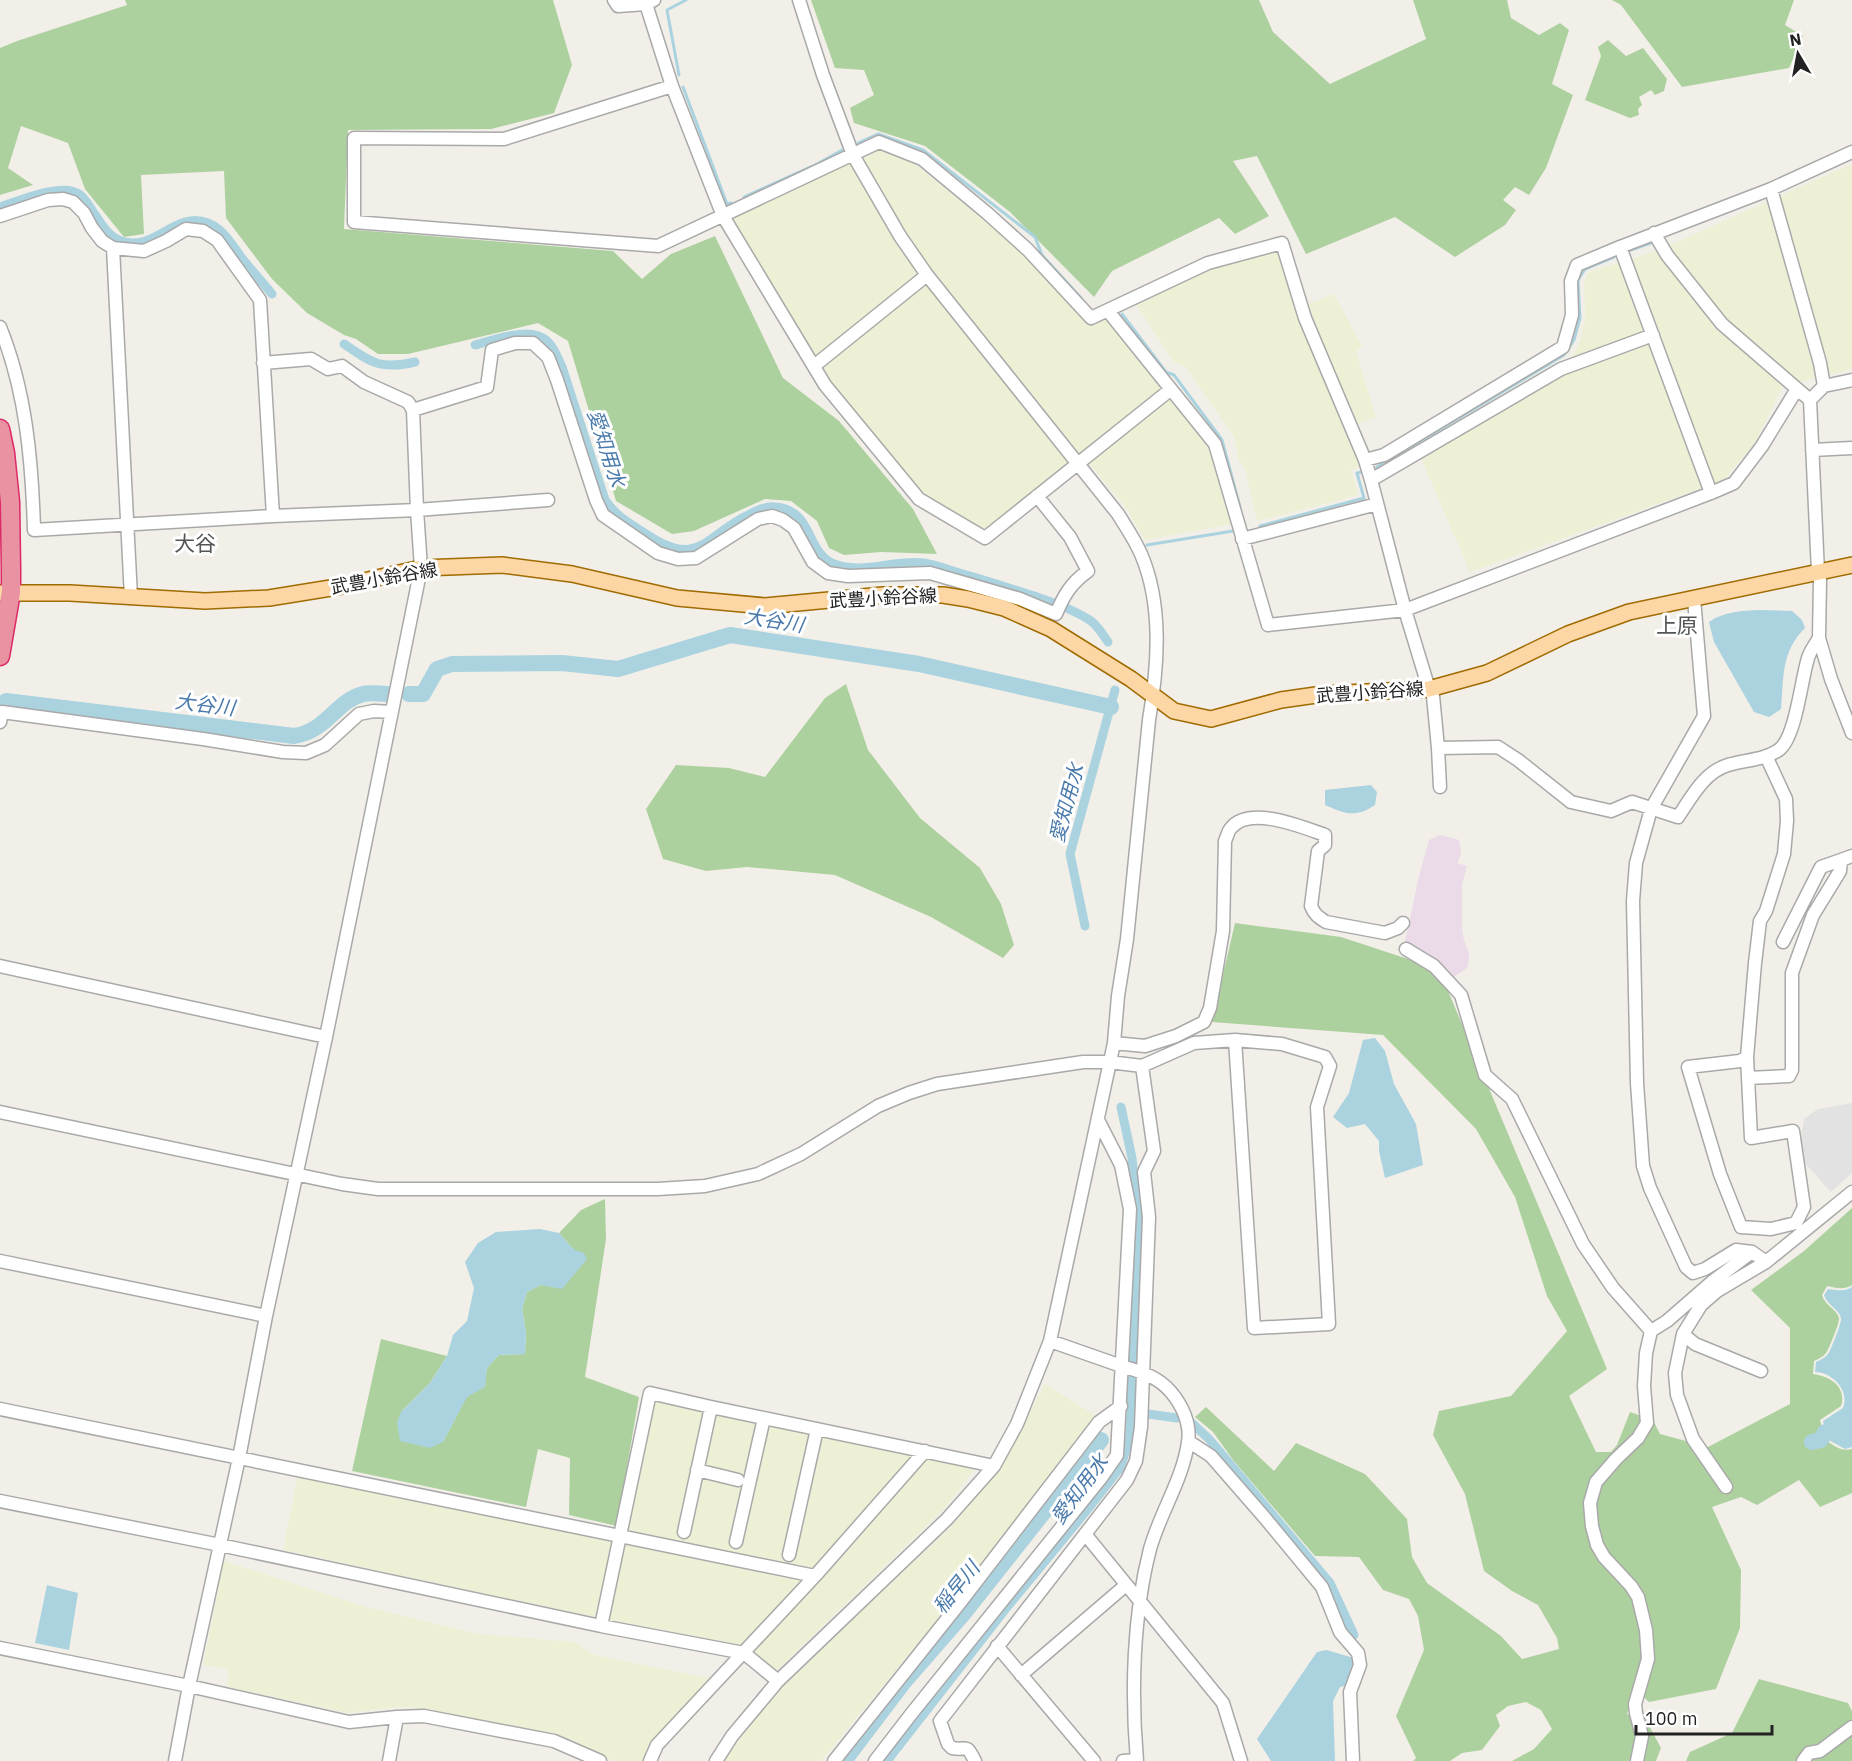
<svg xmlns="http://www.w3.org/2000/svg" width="1852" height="1761" font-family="'IBM Plex Sans','Noto Sans JP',sans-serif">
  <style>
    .industrial { fill: #ebdbe8 }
    .farmland { fill: #eef0d5 }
    .forest { fill: #add19e }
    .parking { fill: #e2e2e2 }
    .water { fill: #aad3df }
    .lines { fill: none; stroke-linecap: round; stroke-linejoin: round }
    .stream { stroke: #aad3df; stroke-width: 3 }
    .canal { stroke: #aad3df; stroke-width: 9 }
    .river { stroke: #aad3df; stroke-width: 16 }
    .minor-casing { stroke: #a9a9a9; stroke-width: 15 }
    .major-casing { stroke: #a06b00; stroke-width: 18 }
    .highway-casing { stroke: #dc2a67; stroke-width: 21 }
    .minor { stroke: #fff; stroke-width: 12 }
    .major { stroke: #fcd6a4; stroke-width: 15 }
    .highway { stroke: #e892a2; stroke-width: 18 }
    .labels { text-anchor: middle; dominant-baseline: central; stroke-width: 6; stroke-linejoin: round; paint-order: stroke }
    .street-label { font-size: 18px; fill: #222; stroke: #fff }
    .water-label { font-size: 20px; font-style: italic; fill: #4a7aab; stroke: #fff }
    .quarter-label { font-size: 21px; fill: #555; stroke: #fff }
  </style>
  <rect width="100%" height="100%" fill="#f2efe9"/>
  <!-- industrial -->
  <path class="industrial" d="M1440,835L1459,840L1461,854L1457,863L1467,866L1462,885V928L1464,940L1469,953L1468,967L1454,977L1404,946L1419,876L1429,840Z"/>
  <!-- farmland -->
  <path class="farmland" d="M880,148L915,164L1024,253L1089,323L1107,317L1212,447L1232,524L1145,540L1127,509L1081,454L984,534L922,496L830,384L730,218Z
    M1852,164V369L1783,386L1756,441L1724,480L1470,572L1421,458L1564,372L1580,342L1585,317L1584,282L1589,272L1659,250Z
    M1279,250L1298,308L1334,294L1362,346L1356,352L1376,417L1344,429L1360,466L1351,470L1358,495L1257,521L1245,468L1239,461L1234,437L1186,367L1174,362L1135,303L1210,268Z
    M1045,1384L1096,1416L956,1597L821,1761H723L735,1742L781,1687L952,1526L999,1468Z
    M655,1400L975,1468L944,1509L776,1671L743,1645L594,1617L283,1550L298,1475L623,1543Z
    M224,1561L366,1607L479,1634L574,1642L594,1655L713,1679L644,1761H613L554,1734L424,1709L400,1707L348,1713L227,1687L228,1669L203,1665Z"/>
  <!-- forest -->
  <path class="forest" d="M125,0H553L572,65L554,113L491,129L348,130L344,229L613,251L642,279L671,254L715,236L783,378L839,421L913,509L937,554L881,552L844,555L829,548L817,521L791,501L765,499L694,531L672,534L616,501L568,341L538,323L408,354H378L356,339L344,335L307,313L272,279L226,218L224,171L141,175L144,234L124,237L85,189L68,143L21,126L8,168L33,185L0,195V48L17,41L127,5Z
    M811,0H1259L1273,32L1330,84L1426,39L1413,0H1507L1511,18L1539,35L1560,23L1569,30L1552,84L1573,95L1546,168L1529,195L1515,187L1503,200L1516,210L1505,225L1455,257L1395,217L1306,254L1257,156L1233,161L1269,216L1235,234L1219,218L1112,271L1094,297L1010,212L925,146L854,123L850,108L874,95L864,70L835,68Z
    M1612,0H1794L1785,25L1803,36L1789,68L1682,87L1621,5Z
    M1608,40L1626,56L1643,48L1667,79L1664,91L1655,95L1651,90L1639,97L1642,105L1638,109L1639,115L1630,118L1585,100L1601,56L1598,47Z
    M846,684L868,750L920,818L980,868L1001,904L1014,945L1003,958L931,917L835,875L747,867L706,871L663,859L646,809L676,765L729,768L765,777L825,698Z
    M1235,923L1341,937L1414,961L1443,979L1607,1369L1569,1396L1596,1452H1611L1617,1445L1630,1412L1653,1420L1660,1434L1708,1447L1790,1404V1328L1751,1290L1804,1251L1852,1208V1285C1844,1290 1836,1288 1827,1286L1822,1295C1825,1306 1836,1308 1839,1318C1840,1322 1829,1349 1826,1353C1823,1357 1818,1359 1814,1361L1813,1374C1830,1376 1847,1387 1841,1406L1820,1420L1825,1440C1835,1446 1841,1452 1852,1449V1493L1820,1507L1799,1480L1757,1505L1741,1497L1712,1507L1741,1570L1740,1628L1716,1689L1649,1702L1635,1689L1627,1714L1645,1718L1661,1748L1656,1761H1512L1534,1749L1552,1729L1541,1710L1526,1702L1508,1706L1496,1715L1500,1726L1482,1750L1462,1753L1450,1761H1413L1416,1758L1396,1716L1424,1650L1418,1616L1409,1599L1383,1590L1359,1557L1315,1556L1233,1460L1213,1432L1195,1417L1206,1407L1274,1471L1296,1443L1365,1474L1407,1519L1412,1557L1427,1583L1501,1636L1522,1659L1559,1649L1557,1638L1538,1605L1512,1591L1484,1571L1465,1494L1433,1435L1439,1411L1511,1396L1567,1331L1547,1296L1515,1197L1476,1129L1383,1035L1212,1022Z
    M605,1199L606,1239L585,1377L639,1397L617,1526L569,1515L570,1458L538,1449L526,1507L352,1471L381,1339L447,1356L430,1383L401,1412L443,1442L467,1396L484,1387L487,1368L499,1355L525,1354L526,1333L522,1309L527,1292L541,1285L573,1249L559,1233L581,1210Z
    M1759,1679L1848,1703L1852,1711V1761H1686L1690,1752L1732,1733Z"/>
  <!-- parking -->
  <path class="parking" d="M1852,1103V1173L1831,1192L1805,1163L1801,1139L1804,1119L1818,1109Z"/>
  <!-- water -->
  <path class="water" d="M1761,610L1792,611L1802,620L1805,628C1781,652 1784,676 1781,709L1769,717L1754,712L1714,642L1709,622C1724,611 1743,611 1761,610Z
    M1371,785L1377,792L1375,805C1356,818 1345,814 1325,805V790Z
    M1375,1038L1385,1051L1394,1084L1416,1124L1423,1165L1385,1178L1379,1151V1141L1365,1124L1347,1128L1333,1117L1349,1093L1363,1040Z
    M540,1229L559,1233L573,1249L584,1253L587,1259L562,1289L541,1285L527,1292L522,1309L526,1333L525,1354L499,1355L487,1368L485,1387L467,1397L443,1442L430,1448L400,1441L397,1423L401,1412L430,1383L447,1356L453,1335L467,1321L474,1288L465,1262L478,1243L496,1232Z
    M1852,1287V1447L1845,1449L1827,1439L1823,1421L1843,1408C1850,1390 1832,1372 1815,1372L1816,1362C1820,1360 1825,1358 1828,1354C1831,1350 1842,1322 1841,1318C1839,1309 1827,1305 1824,1295L1828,1289C1837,1290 1845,1292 1852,1287Z
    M47,1585L78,1593L69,1650L35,1643Z
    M1326,1650L1354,1658L1349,1685L1340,1687L1333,1701L1335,1761H1271L1257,1739L1317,1652Z"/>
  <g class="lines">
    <!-- stream -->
    <path class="stream" d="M679,75L667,10L686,0
      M683,87L727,204L731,203
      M858,143L878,134L923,150L1035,237L1042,255L1081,298
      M744,197L817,164L842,150
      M1628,251L1651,243
      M1122,314L1166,372L1174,375L1222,440L1240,507
      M1377,467L1564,355L1574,340L1580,318L1578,280L1585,269L1614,257
      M1260,526L1364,498L1357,473L1362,472
      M1147,545L1233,531"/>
    <!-- canal -->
    <path class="canal" d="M0,207C19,201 62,182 79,194C86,199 91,209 96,216C103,227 109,236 121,241C154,253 175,210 208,223C225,229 234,249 245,262C254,273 263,283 272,294
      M344,344C372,363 380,370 415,362
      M475,345C495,340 531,325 548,342C555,349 558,359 562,367L605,500C617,517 629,523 646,534C701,570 704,535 750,514C758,510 766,506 775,507C814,510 805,552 834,564C862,575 895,559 924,563C937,565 951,571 963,574C988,581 1012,589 1037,597C1055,603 1075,610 1091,621C1098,626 1103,635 1108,642
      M1085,926L1070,854L1115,690
      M1148,1414L1177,1418
      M1192,1423L1209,1439L1330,1583L1354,1635
      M887,1761L1004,1611L1088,1509L1120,1468L1130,1438L1138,1217L1132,1158L1121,1107"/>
    <!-- river -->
    <path class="river" d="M409,694H423L437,669L452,664L562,663L618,669L730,635L919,664L1111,707
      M6,701L294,736C327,731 336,701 363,694C370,692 380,694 387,694
      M1812,1442L1821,1440L1825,1432
      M844,1761L904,1682L964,1613L1101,1440"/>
    <!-- minor casing -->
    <g class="minor-casing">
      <path id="minor" d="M614,0L618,6L646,4L654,0
        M646,4L672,86L723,216L825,385L919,499L985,538L1170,390
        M672,86L504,139L354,138V222L658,246L879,142L922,159L987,213L1028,250L1091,318L1208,263L1282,243L1305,318L1365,460L1371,480L1405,610L1429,689L1433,696L1438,748L1440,787
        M1771,189L1820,363L1824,386
        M0,216L48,200L63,199L73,202L84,213L92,228L102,241L113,248L144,251L166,241L186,229L203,231L217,240L260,300L273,516
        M1654,233L1667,255L1722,324L1810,400L1818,572L1820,580L1819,638L1831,679L1852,733
        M1620,247L1711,493
        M113,248L131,597
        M1108,311L1215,444L1268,625L1405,610L1711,493L1734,483L1762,446L1797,389
        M0,327C26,391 32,461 34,530L273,516L417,510L548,500
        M814,366L927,275
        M1810,400L1824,386L1852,380
        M413,410L487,387L492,350L515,343H533L548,357L557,380L596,500L603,515L616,524L658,553L678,559L696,558L758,519L772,516L783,520L794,528L813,562L828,573L848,576L930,573L1020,599L1056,614C1064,595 1071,583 1088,571L1070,537L1037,496
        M1812,450L1852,448
        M1365,460L1384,455L1563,347L1572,315L1571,281L1577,265L1620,247L1771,189L1852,152
        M1371,480L1561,369L1653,335
        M1242,539L1377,504
        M1694,599L1704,716L1651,809L1636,863L1633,901L1637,1083L1643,1166L1650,1188L1686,1267L1693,1273L1705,1269L1736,1250L1752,1252
        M0,722L2,712L203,739L283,752L306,753L325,745L359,714L374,711L392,712
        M1438,748L1498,747L1518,760L1571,802L1611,811L1632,802L1678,817C1691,798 1704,772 1728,765C1744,760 1766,760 1780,749C1796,735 1801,681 1808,658C1810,651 1815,645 1819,638
        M1783,942L1821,867L1841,860
        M1406,949L1434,966L1461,995L1485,1075L1512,1099L1583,1244L1613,1288L1651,1331
        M0,966L326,1037
        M1235,1040L1282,1044L1325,1057L1330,1066L1317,1107L1329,1324L1254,1328Z
        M1114,1043L1145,1046L1176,1036L1204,1022L1210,1008L1223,931L1225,841C1227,837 1228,831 1231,828C1250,805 1302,827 1325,835V845L1318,851L1311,906C1314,914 1318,917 1326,922L1385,933L1398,928L1403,923
        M1747,1057L1740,1061L1688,1067L1720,1174L1741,1227L1771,1229L1796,1223L1804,1207L1793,1131L1751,1138L1747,1057L1755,963L1760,921L1766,911L1784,854L1787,821L1786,799L1766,756
        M1748,1078L1789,1076L1792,1070V973L1813,915L1840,871L1841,860L1852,856
        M0,1112L342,1184L378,1189H658L705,1186L758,1174L801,1154L878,1106L909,1093L937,1084L1083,1062H1109L1142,1066L1194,1043L1235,1040
        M0,1261L266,1316
        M1683,1334L1695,1344L1761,1371
        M1050,1341C1070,1348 1090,1355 1110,1362C1132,1370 1155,1373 1171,1392C1182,1405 1191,1424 1188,1442C1183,1479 1160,1513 1150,1549C1133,1615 1131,1693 1137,1761
        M0,1409L815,1576L925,1451
        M1188,1441L1211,1456L1265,1518L1322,1587L1340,1632L1358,1653L1360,1665L1350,1692L1353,1761
        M697,1470L738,1480
        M1726,1487L1693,1439L1677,1395L1675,1373L1683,1334L1701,1305L1717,1291L1766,1262L1852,1192
        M0,1501L220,1545L601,1626L744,1653L778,1681
        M684,1532L711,1407
        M1085,1534L1223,1703L1241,1761
        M736,1542L764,1418
        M789,1555L817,1429
        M601,1626L650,1393L711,1407L994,1466
        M997,1646L1094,1761
        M0,1648L189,1686L349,1722L397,1717L389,1761
        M1021,1675L1126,1585
        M397,1717L424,1716L554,1741L600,1761
        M175,1761L189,1686L239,1458L266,1316L326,1037L421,568L417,510L413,410L408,402L364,382L342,366L328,369L311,359L263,363
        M650,1761L657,1745L815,1576
        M716,1761L732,1736L778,1681L947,1519L994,1466L1017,1424L1050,1341L1114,1043L1118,996L1127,939L1149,720C1158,667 1163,605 1141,554C1135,540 1126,527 1118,514L927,275L900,236L853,155L823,75L799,0
        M834,1761L959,1604L1099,1422L1121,1406
        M875,1761L912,1713L1101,1478L1117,1455L1130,1209L1121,1165L1098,1120
        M975,1761C965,1742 969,1751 952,1748L948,1744L940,1721L1127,1480L1136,1461L1141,1427L1149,1217L1144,1172L1154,1151L1142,1066
        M1123,1761L1136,1760
        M1637,1761L1642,1736L1636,1713L1635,1704L1648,1659L1646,1630L1638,1597L1631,1586L1604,1557L1597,1545L1592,1526L1590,1503L1596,1482L1616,1459L1638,1438L1647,1423L1644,1386L1646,1353L1651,1331L1667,1321L1713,1281L1752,1252L1766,1262
        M1803,1761L1809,1753L1820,1751L1852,1727"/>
    </g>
    <!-- major casing -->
    <g class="major-casing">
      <path id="major" d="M0,593H70L205,601L269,598L337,587L421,568L502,565L572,574L677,598L765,606L883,595H943L968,599L1004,608L1051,629L1131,679L1174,711L1211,719L1281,700L1323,694L1429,689L1487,673L1568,634L1629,612L1852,565"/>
    </g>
    <!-- highway casing -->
    <g class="highway-casing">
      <path id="highway" d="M0,429L5,453L10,502L11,570V592L0,656"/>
    </g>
    <!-- minor -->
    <use href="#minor" class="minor"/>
    <!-- major -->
    <use href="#major" class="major"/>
    <!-- highway -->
    <use href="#highway" class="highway"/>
  </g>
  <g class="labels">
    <!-- street labels -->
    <g class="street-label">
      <text transform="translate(384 578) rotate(-10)">武豊小鈴谷線</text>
      <text transform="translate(883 598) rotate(-3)">武豊小鈴谷線</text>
      <text transform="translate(1370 692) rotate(-4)">武豊小鈴谷線</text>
    </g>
    <!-- water labels -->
    <g class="water-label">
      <text transform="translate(607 448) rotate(72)">愛知用水</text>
      <text transform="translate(774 620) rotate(9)">大谷川</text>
      <text transform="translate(205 704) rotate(7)">大谷川</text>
      <text transform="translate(1066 803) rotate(-75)">愛知用水</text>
      <text transform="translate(1079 1489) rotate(-53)">愛知用水</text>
      <text transform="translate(956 1587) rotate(-51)">稲早川</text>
    </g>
    <!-- quarter labels -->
    <g class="quarter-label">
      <text x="195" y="543">大谷</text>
      <text x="1677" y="625">上原</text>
    </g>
  </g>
  <!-- north arrow -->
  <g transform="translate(1798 54) rotate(350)" stroke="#ffffff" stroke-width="4.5" paint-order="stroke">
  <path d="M0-4.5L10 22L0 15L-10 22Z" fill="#222222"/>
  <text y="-9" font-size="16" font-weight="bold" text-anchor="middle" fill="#222222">N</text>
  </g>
  <!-- scale -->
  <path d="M1636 1725v9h136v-9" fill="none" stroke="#222222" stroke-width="3"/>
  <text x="1645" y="1725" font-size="18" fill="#222222" stroke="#ffffff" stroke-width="4.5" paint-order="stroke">100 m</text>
</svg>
